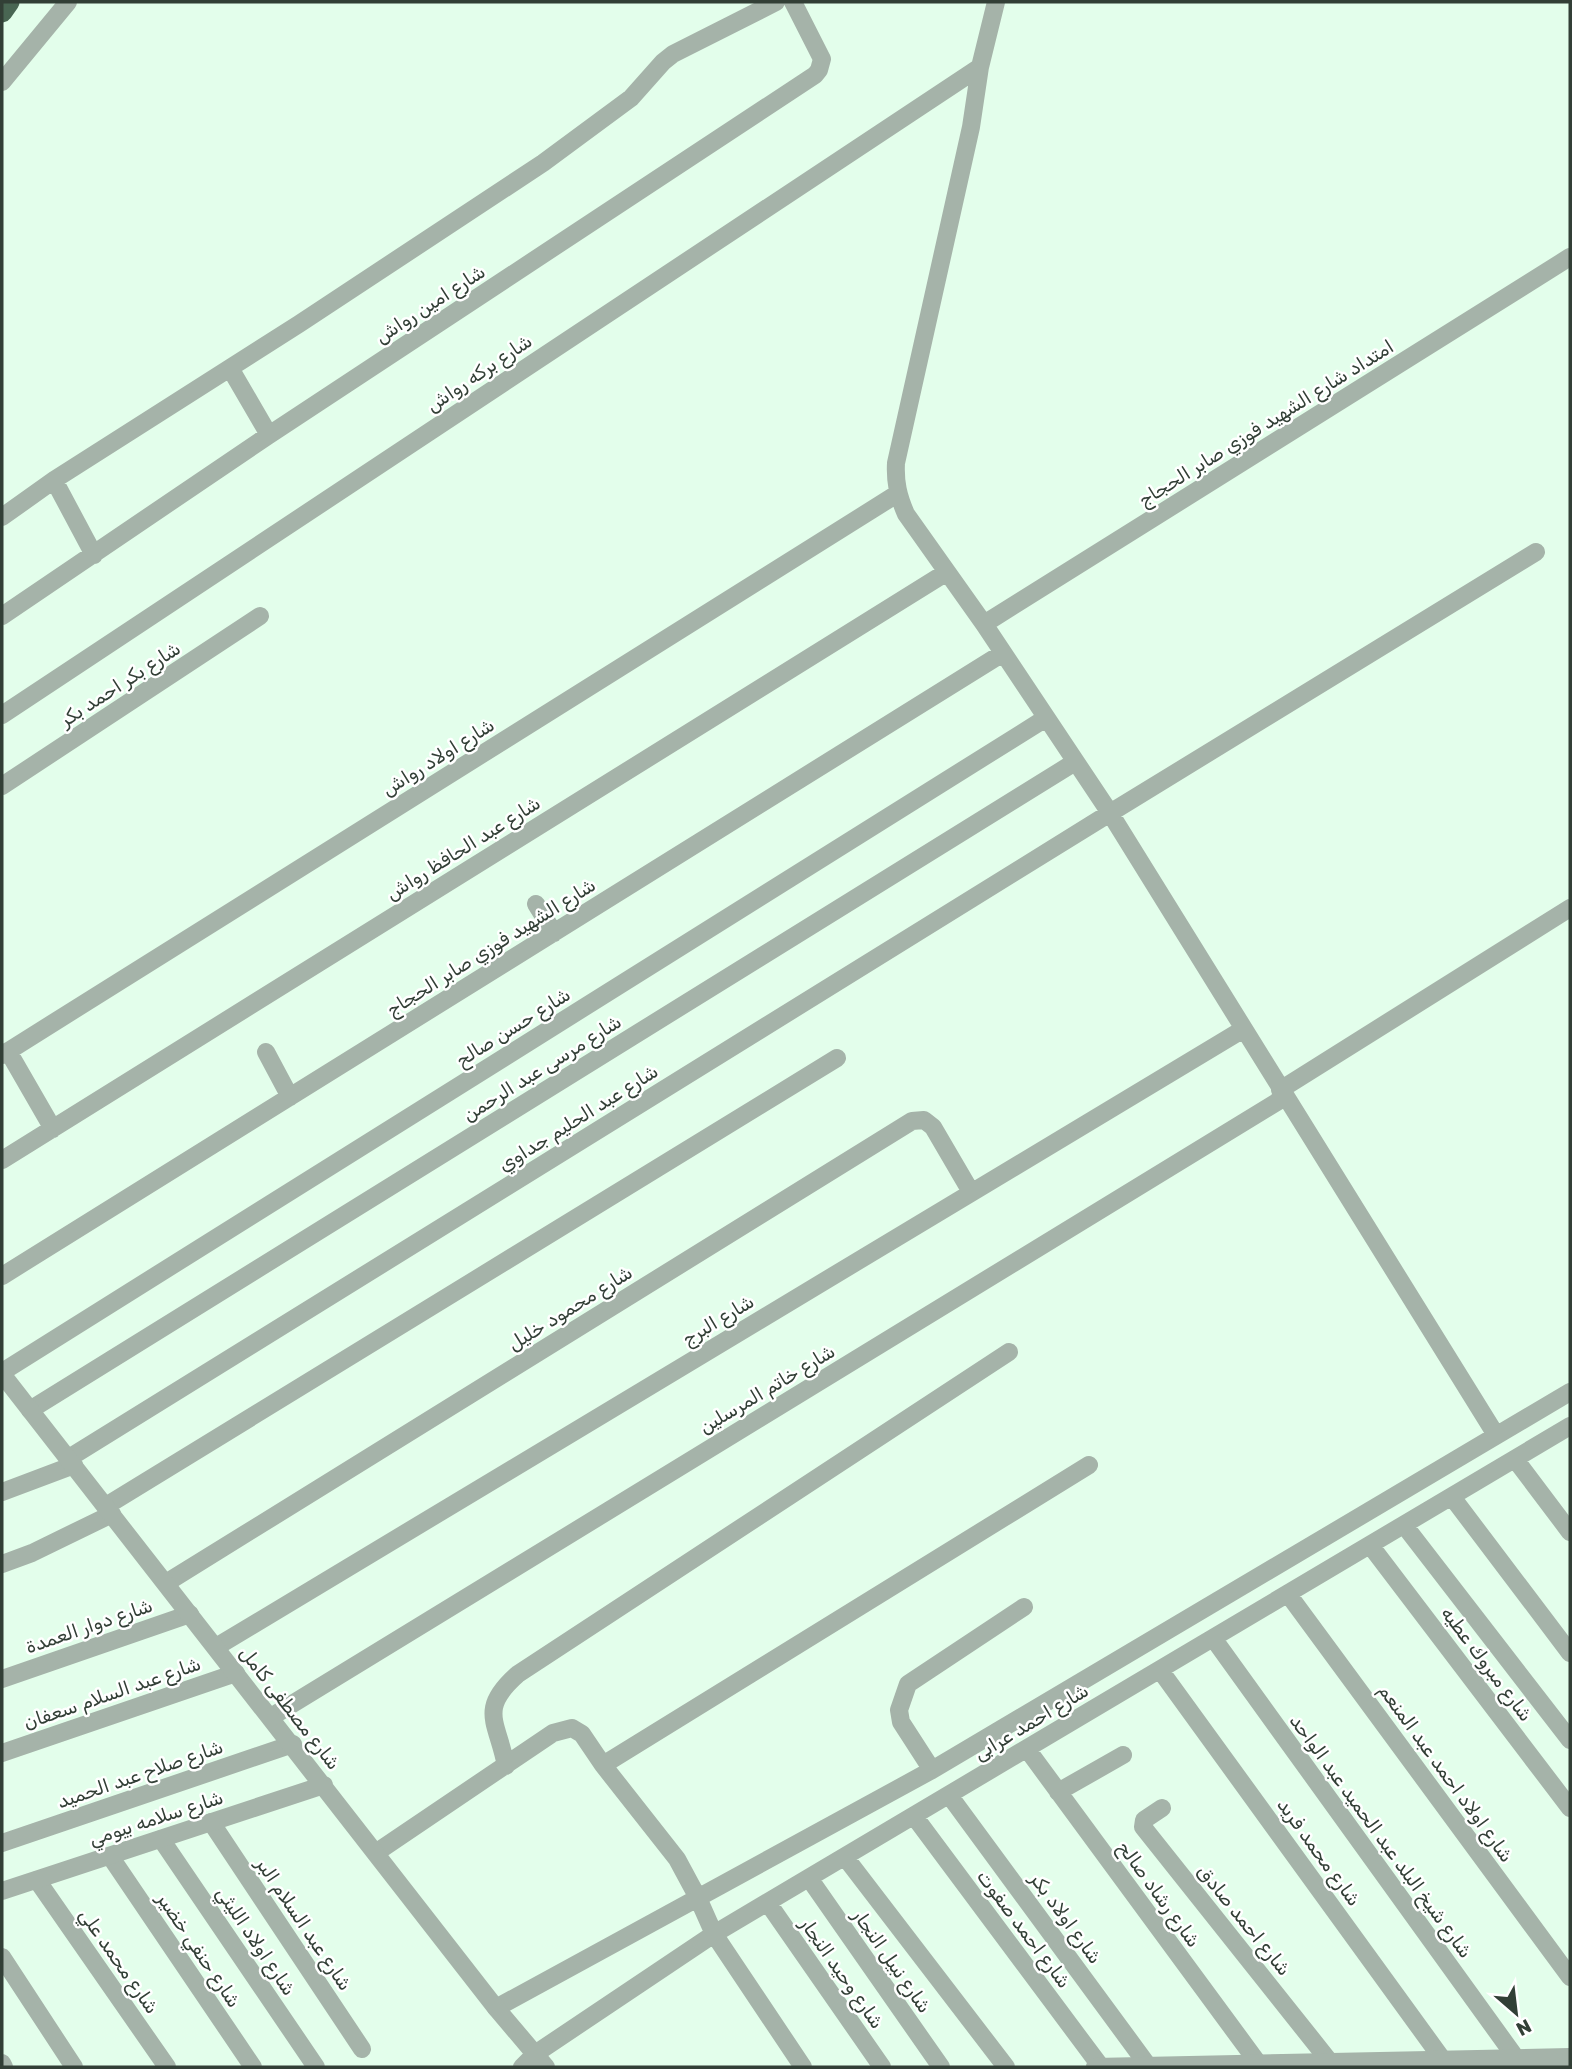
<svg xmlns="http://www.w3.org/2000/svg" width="1572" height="2069" font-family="Rubik,'Noto Sans Arabic',sans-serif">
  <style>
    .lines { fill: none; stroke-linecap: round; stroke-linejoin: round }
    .minor { stroke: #a5b3a9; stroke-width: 18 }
    .tertiary { stroke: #a5b3a9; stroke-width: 18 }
    .motorway { stroke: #496653; stroke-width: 21 }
    .labels { text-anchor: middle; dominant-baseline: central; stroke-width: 5; stroke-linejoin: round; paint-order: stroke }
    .street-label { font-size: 19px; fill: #323f36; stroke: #fff }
  </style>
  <rect width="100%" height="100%" fill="#e3feeb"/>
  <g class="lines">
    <!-- minor -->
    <path class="minor" d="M996,2L980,67L971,127L896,463C895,482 898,496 906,514L984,624L1110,813L1496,1435
      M230,368L269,435
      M54,480L94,555
      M2,517L54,480L299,324L543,163L631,98L663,62L673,54L776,2
      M2,616L269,435L815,75L819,70L822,59L793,2
      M984,624L1570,257
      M2,715L980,67
      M2,786L260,616
      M536,904L554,933
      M8,1051L53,1129
      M266,1052L290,1097
      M2,1055L897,494
      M1280,1090L1570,908
      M2,1160L947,572
      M2,1276L1003,653
      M2,1372L1046,718
      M30,1410L1075,762
      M69,1458L1110,813L1536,552
      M1515,1459L1570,1532
      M2,1492L74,1465
      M1452,1497L1570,1653
      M106,1506L837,1058
      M1404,1525L1570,1740
      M1370,1545L1570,1808
      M2,1564L32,1553L112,1514
      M166,1583L912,1121L924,1120L933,1127L971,1192
      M1288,1594L1570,1977
      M1213,1638L1516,2058
      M216,1647L1242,1030
      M1160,1670L1443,2060
      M2,1679L190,1614
      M271,1717L1285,1097
      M1027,1749L1258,2063
      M2,1753L236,1673
      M603,1765L1089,1465
      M506,1766C498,1722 477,1710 518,1674L1009,1352
      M932,1770L901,1722L899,1710L908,1684L1024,1607
      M1058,1792L1123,1755
      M949,1795L1149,2067
      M1162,1808L1144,1820L1143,1827L1330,2062
      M914,1816L1101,2067
      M211,1822L362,2049
      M161,1839L316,2067
      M2,1843L293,1744
      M377,1852L553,1733L572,1728L582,1734L603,1765L677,1859L698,1898L714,1934L803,2067
      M110,1856L253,2067
      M845,1857L1006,2067
      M809,1878L941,2067
      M37,1880L167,2067
      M768,1903L882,2067
      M2,1957L74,2067
      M496,2008L932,1770L1570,1392
      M535,2054L714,1934L1570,1426
      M2,2063L4,2067"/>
    <!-- tertiary -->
    <path class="tertiary" d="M2,82L68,2
      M2,1374L496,2008L546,2067
      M2,1891L324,1785
      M522,2067L535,2054
      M1095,2067L1570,2057"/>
    <!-- motorway -->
    <path class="motorway" d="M2,12L9,2"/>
  </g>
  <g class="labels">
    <!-- street labels -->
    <g class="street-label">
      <text transform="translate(430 304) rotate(-33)">شارع امين رواش</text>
      <text transform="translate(479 373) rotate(-34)">شارع بركه رواش</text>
      <text transform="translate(1266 423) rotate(-32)">امتداد شارع الشهيد فوزي صابر الحجاج</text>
      <text transform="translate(120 684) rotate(-33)">شارع بكر احمد بكر</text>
      <text transform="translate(438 757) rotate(-32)">شارع اولاد رواش</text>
      <text transform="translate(463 848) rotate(-32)">شارع عبد الحافظ رواش</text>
      <text transform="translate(491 947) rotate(-32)">شارع الشهيد فوزي صابر الحجاج</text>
      <text transform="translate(513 1027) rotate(-32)">شارع حسن صالح</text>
      <text transform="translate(542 1068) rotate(-32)">شارع مرسى عبد الرحمن</text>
      <text transform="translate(578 1118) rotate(-32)">شارع عبد الحليم جداوي</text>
      <text transform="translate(570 1308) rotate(-32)">شارع محمود خليل</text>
      <text transform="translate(718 1320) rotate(-31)">شارع البرج</text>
      <text transform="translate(767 1389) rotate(-31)">شارع خاتم المرسلين</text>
      <text transform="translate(89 1626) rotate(-19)">شارع دوار العمدة</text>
      <text transform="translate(1487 1664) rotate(53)">شارع مبروك عطيه</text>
      <text transform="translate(112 1693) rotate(-19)">شارع عبد السلام سعفان</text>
      <text transform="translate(290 1708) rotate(52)">شارع مصطفى كامل</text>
      <text transform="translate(1031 1722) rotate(-31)">شارع احمد عرابى</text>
      <text transform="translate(1446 1773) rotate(54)">شارع اولاد احمد عبد المنعم</text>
      <text transform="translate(140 1774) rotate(-19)">شارع صلاح عبد الحميد</text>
      <text transform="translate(156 1818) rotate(-18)">شارع سلامه بيومي</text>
      <text transform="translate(1381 1836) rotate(54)">شارع شيخ البلد عبد الحميد عبد الواحد</text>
      <text transform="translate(1319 1852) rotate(54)">شارع محمد فريد</text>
      <text transform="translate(1159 1894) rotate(54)">شارع رشاد صالح</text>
      <text transform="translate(1066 1918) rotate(54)">شارع اولاد بكر</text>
      <text transform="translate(1244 1920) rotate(51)">شارع احمد صادق</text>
      <text transform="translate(304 1924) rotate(56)">شارع عبد السلام البر</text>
      <text transform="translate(1024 1929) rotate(53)">شارع احمد صفوت</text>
      <text transform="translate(256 1941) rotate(56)">شارع اولاد الليثي</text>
      <text transform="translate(199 1950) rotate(56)">شارع حنفي خضير</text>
      <text transform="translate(119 1961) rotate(55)">شارع محمد علي</text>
      <text transform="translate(892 1961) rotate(55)">شارع نبيل النجار</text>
      <text transform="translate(842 1973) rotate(55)">شارع وحيد النجار</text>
    </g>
  </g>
  <!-- border -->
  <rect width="1572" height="2069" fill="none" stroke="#323f36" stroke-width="7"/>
  <!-- north arrow -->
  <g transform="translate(1516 2013) rotate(152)" stroke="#ffffff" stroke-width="5" paint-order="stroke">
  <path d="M0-5L12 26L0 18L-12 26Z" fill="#323f36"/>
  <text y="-10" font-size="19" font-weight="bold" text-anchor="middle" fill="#323f36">N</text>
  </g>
</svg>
